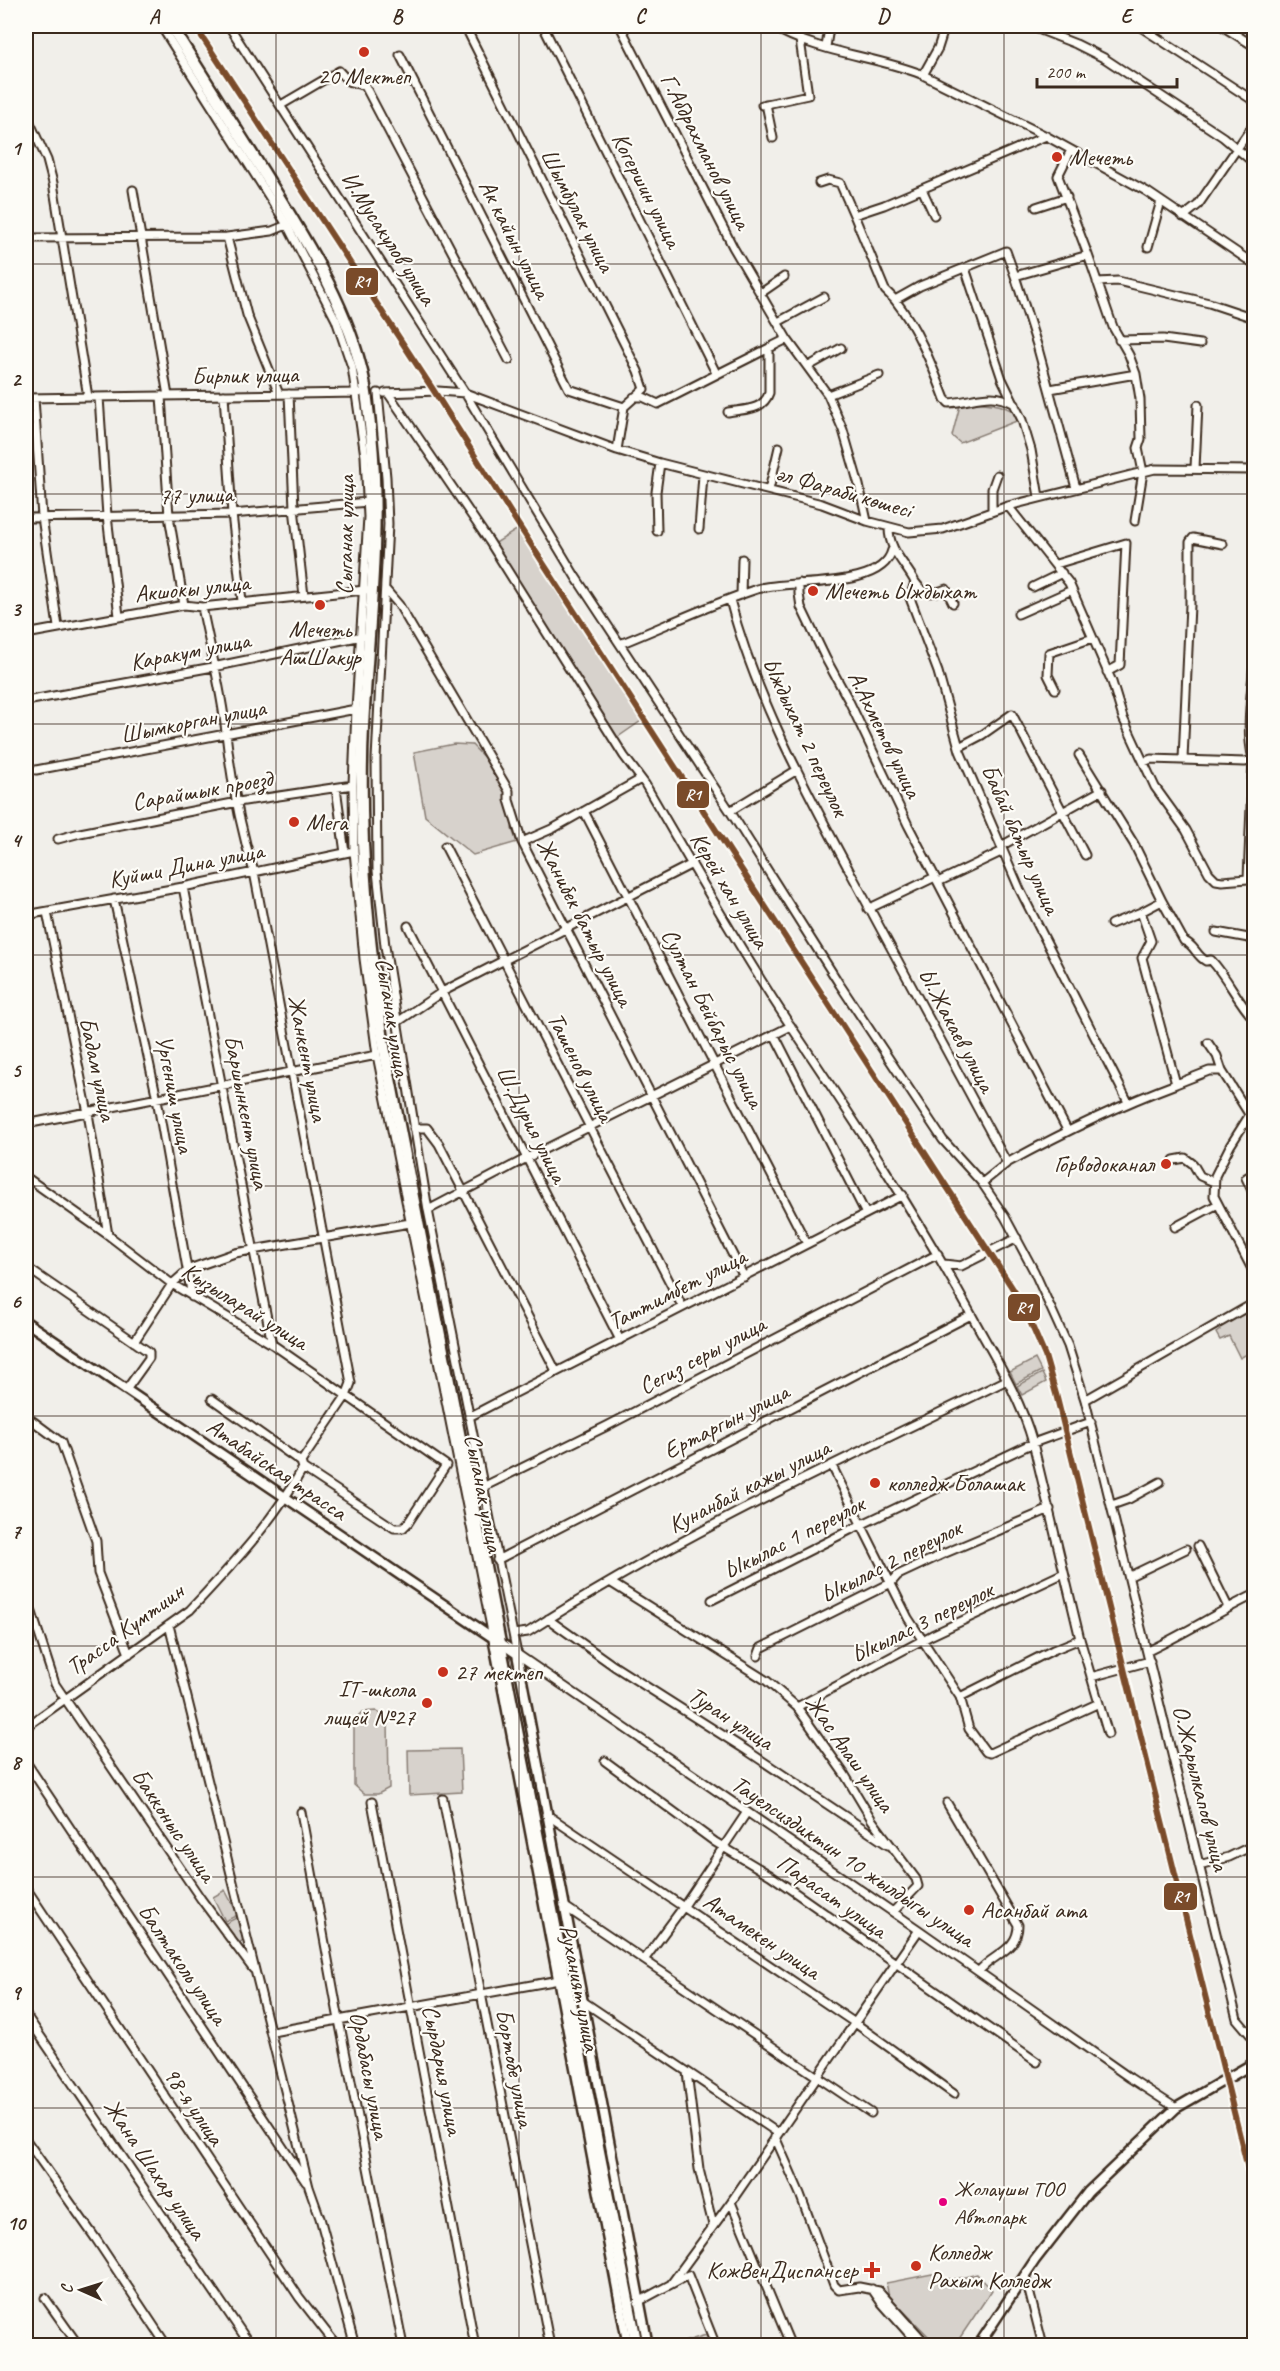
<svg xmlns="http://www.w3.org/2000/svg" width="1280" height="2371" font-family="Caveat,sans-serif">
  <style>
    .green { fill: #d7d2cc; stroke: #897e75; stroke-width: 1.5 }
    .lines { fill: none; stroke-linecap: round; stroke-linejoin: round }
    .minor-casing { stroke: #3b2a1e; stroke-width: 11 }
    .major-casing { stroke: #3b2a1e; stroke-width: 13 }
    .highway-casing { stroke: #3b2a1e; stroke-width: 15 }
    .minor { stroke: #fdfcf7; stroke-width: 7 }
    .major { stroke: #fdfcf7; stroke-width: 8 }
    .highway { stroke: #fdfcf7; stroke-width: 10 }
    .rail-1-casing { stroke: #fdfcf7; stroke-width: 10 }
    .rail-1 { stroke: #7a4b2a; stroke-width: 6 }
    .grid { fill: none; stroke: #3b2a1e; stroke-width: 1.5; stroke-opacity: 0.55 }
    .poi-dot { fill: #c8321e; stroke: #fdfcf7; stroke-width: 2 }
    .bus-dot { fill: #e5007d; stroke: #fdfcf7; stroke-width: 2 }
    .labels { text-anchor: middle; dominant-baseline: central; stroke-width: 4.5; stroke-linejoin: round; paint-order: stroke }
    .bus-label { font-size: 22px; fill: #3b2a1e; stroke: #fdfcf7; text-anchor: start }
    .poi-label { font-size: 24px; fill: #3b2a1e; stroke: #fdfcf7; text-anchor: start }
    .street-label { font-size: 24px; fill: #3b2a1e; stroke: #fdfcf7 }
    .line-badge { stroke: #fdfcf7; stroke-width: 2 }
    .badge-label { font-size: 16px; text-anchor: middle; font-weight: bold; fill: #fff }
    .neatline { fill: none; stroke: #3b2a1e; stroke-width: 2 }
    .grid-label { font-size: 20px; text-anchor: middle; font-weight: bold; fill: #3b2a1e }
  </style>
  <rect width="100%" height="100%" fill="#f1efea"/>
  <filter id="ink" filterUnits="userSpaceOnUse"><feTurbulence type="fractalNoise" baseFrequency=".0167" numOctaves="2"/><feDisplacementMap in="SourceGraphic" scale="12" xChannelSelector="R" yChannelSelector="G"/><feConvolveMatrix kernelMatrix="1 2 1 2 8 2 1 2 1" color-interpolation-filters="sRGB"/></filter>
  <g filter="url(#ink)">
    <!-- green -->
    <path class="green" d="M973,402C990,404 1011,403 1019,420L960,443L952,436L960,405Z
      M518,529L641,721L615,739L494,544Z
      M454,744L472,745L489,763L506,792L514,820L512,829L517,842L473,855L425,816L414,752Z
      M1244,1313L1254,1331V1350L1240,1358L1229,1336L1220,1340L1216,1333L1220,1330L1219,1327Z
      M1035,1359L1041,1371L1016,1384L1010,1372Z
      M1042,1373L1046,1382L1022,1395L1017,1386Z
      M376,1711L388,1719L389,1788L378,1794H364L354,1785V1720L362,1712Z
      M460,1749L462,1792L409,1795L408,1750Z
      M225,1890L238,1915L225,1921L213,1897Z
      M240,1916L246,1939L238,1943L224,1924Z
      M932,2274C947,2283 961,2278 977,2274L992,2290L955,2345H937L889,2296L886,2283Z
      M706,2335L708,2342L695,2345H674Z"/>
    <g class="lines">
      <!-- minor casing -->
      <g class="minor-casing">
        <path id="minor" d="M161,26L287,225L336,320L352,367L365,456L368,517L356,709L353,785L354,851L364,959L377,1055L493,1637
          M229,26L465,393L575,576L730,811L840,985L943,1140L982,1183L1005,1217L1034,1271L1068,1346L1085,1400L1237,2019L1254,2039
          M465,26L638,371L644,389L624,407
          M543,26L716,373
          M620,26L733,247L787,339L828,395L843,430L859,485L867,521
          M772,26C817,53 872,55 921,74L1046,136L1146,191L1254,264
          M1030,26L1076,44L1104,58L1223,137L1254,163
          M1139,26L1254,101
          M1222,26L1254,46
          M826,47L829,28
          M400,55L569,389L624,407
          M923,75L938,48L945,26
          M766,104L773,138
          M281,105L339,71L348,81L365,86L509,360
          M762,105L808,95L800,40
          M26,114L47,160L53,183L88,397
          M819,183L828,180L840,183L854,215L884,205L1046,136
          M922,189L934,215
          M133,190L168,396
          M1036,207L1067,197
          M854,215L885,290L895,300L920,286L1006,251L1015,276L1088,255L1058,176L1071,150
          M1183,217L1198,205L1254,124
          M227,237L247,315L279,394
          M26,238L227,237L272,231L287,225
          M1148,247L1161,201
          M1088,255L1113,327L1129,355L1136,374L1140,399L1141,439L1138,448L1143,472L1135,521
          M965,268L1002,379L1022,420L1031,450L1039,497
          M1015,276L1037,345L1076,488
          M1097,282L1118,281L1209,303L1254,318
          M761,293L784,277
          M895,300C918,329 932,365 945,399L949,403C975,401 990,390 1015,404
          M778,322L824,297
          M1119,340L1163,339L1200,344
          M809,366L841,348
          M1050,389L1136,374
          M1253,391H1254
          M378,393L386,477L388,524L376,759L377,871L385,946L428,1210L517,1654L919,1930L1130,2078L1176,2108
          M385,393L438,391L465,393L617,450L660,463L822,504L867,521L909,532L943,529L1008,506L1155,469L1254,470
          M388,393L489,541L624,756L645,784C693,866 740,950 792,1028C856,1123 918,1217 972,1316C995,1358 1020,1397 1033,1443L1080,1639L1108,1734
          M289,394L294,508L304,596
          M224,395L232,514L242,601
          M828,395L879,375
          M161,396L169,516L184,605
          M99,397L107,516L119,616
          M634,397H643L658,404L769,348
          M26,398L359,393
          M34,398L42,517L58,627
          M728,412C744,409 763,411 769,393V348L787,339
          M617,450L624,407
          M1195,468L1198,405
          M769,490L779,447
          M1008,506L1069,583L1112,682L1123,718L1155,787L1186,830L1209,873L1216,880L1222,881L1248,879L1253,759C1245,729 1252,692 1254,661
          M992,511V489L997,475
          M26,518L232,514L368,502
          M889,528C889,551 905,563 915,582L910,598L938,672L960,751L1020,890L1128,1102
          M699,529L703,475
          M657,531L656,492L660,463
          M1056,564L1126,543L1120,665L1107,672
          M915,582C924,595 931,595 946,589L953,603
          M799,583V594L801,607L826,659L849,701L908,825L1067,1130
          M1033,587L1062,573
          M386,590L399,605L509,791V800L522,842L744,1277
          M741,595L742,559
          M730,600C755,695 803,784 849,870C901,968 955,1065 1007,1163L982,1183
          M1018,614L1072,590
          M26,634L184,605L202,607L365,590
          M620,644C665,626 711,604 757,589C789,579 882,591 892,550
          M1055,689L1048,675L1049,653L1093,638
          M26,701L213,667L362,636
          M959,747L982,735L1012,714L1085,855
          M1079,755L1134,844L1162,901L1141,912L1151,941L1142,958L1176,1084L1209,1071H1222L1254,1122
          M1183,759L1190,605V542L1193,538L1223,544
          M1144,762L1151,759L1245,762L1254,759
          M36,770L356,709
          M336,788L345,853
          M584,811L807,1244
          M730,811L797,770
          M58,839L80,833L238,802L353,785
          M522,842L554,828L641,779
          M445,846L682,1306
          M1001,846L1102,790
          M938,882L1003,851
          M183,887L272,1344
          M114,899L157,1099L192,1297
          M1162,901L1184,941C1194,944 1196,956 1206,961L1211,960C1228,978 1237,1001 1254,1019
          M868,909L935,877
          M47,912L88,1113L108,1235
          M26,915L183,887L354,851
          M1111,924L1141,912
          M408,926L620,1340
          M1216,932L1254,939
          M396,1023L442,992L692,864
          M774,1034L866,1214
          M1208,1043L1217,1056L1222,1071
          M1254,1108L1230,1146L1215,1176L1214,1196L1254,1273
          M26,1124L377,1055
          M414,1128H427L439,1144L556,1371
          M1174,1160L1185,1158L1193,1164L1200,1176L1214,1182
          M1007,1163C1062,1133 1117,1106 1176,1084
          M1254,1173L1246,1178L1254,1195
          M26,1177L108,1235L172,1284L272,1344L446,1465L408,1523L403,1528H394L303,1468
          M428,1210L527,1158L791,1026
          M1175,1227L1218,1204
          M944,1264L961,1266L1017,1238
          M26,1267L149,1352V1358L126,1390
          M134,1342L172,1284L189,1269L235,1253L410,1223
          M212,1399L301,1462
          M1085,1400L1254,1303
          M26,1416L61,1442L96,1541L98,1573L129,1654
          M469,1417C613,1342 758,1269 903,1195
          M832,1466L908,1618L960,1697L969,1729L986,1752L990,1753L1099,1703
          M483,1487L607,1426L938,1254
          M1112,1505L1129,1499L1160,1482
          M1198,1546L1228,1607
          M497,1560L971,1315
          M1130,1576L1186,1549
          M610,1582L767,1681L797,1707L845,1775L872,1820L916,1879L918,1886L893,1912
          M26,1594L55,1684L201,1899L253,1969
          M712,1600L850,1530L1033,1443L1091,1422
          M548,1619L614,1666L746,1750L888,1845
          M169,1625L309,2187L320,2218L355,2346
          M513,1634L528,1632C680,1534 845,1459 1007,1380
          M1148,1651C1184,1634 1218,1612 1254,1595
          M758,1656L761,1648L891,1583L898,1575L943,1554L1050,1509
          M1091,1677L1150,1661
          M960,1697L1053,1650L1080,1639
          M797,1707L932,1635L1064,1573
          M26,1727L190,1610C232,1565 273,1522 303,1468L301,1462L346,1396L351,1383L254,872C240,827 231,779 226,733C222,691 210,648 202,607
          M605,1761L715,1842L770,1875L1037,2062
          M26,1762L306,2182
          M443,1799L550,2346
          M372,1802L475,2346
          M947,1803L1018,1925C1018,1951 993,1954 979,1971
          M301,1812L339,2020L403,2346
          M546,1814L855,2023L954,2094
          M1199,1865L1229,1857L1254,1845
          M26,1888L299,2297L334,2342
          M564,1906L871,2113
          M644,1960L684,1906L747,1812
          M584,2002L778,2133
          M26,2015L251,2346
          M272,2032L559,1980
          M687,2072L699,2169L713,2225
          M775,2137L800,2194L834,2285L839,2290L859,2287L879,2291L928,2346
          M26,2140L96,2239L167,2346
          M731,2202L791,2346
          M1025,2275L1043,2346
          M671,2284L731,2202L919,1930
          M872,2289L881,2302L920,2346
          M45,2298L79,2346
          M638,2302L688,2275L716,2346"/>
      </g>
      <!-- major casing -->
      <g class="major-casing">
        <path id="major" d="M26,1322L517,1654L648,2346
          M493,1637L628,2346
          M978,2346L1035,2260L1088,2192L1176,2108L1254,2063"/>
      </g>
      <!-- highway casing -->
      <g class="highway-casing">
        <path id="highway" d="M171,26C202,75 233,124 264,173C301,232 344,300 361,368C367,389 368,411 371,433C381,531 368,629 363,727C358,838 368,949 386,1058L637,2346"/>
      </g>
      <!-- minor -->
      <use href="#minor" class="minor"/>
      <!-- major -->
      <use href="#major" class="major"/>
      <!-- highway -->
      <use href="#highway" class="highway"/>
      <!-- rail-1 casing -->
      <g class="rail-1-casing">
        <path id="rail-1" d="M195,26L434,391L514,518L1022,1303L1045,1356L1056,1394L1254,2193"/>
      </g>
      <!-- rail-1 -->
      <use href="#rail-1" class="rail-1"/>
    </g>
  </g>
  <!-- grid -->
  <path class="grid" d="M276,26V2346M519,26V2346M761,26V2346M1004,26V2346M26,264H1254M26,494H1254M26,724H1254M26,955H1254M26,1186H1254M26,1416H1254M26,1646H1254M26,1877H1254M26,2108H1254"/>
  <!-- markers -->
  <g class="poi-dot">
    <circle cx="364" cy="52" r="6"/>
    <circle cx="1057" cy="157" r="6"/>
    <circle cx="813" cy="591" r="6"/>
    <circle cx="320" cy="605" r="6"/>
    <circle cx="294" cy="822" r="6"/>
    <circle cx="1166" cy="1164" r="6"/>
    <circle cx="875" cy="1483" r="6"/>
    <circle cx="443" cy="1672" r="6"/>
    <circle cx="427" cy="1703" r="6"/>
    <circle cx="969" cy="1910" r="6"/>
    <circle cx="916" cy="2266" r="6"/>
    <path d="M869 2261h6v6h6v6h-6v6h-6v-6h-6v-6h6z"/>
  </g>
  <circle class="bus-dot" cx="943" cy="2202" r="5"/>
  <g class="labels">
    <!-- bus labels -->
    <g class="bus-label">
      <text x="954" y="2189">Жолаушы ТОО<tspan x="954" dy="28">Автопарк</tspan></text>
    </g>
    <!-- poi labels -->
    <g class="poi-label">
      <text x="364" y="76" text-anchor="middle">20 Мектеп</text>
      <text x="1069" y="157">Мечеть</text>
      <text x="825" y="591">Мечеть Ыждыхат</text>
      <text x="320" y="629" text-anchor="middle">Мечеть<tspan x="320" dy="28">АшШакур</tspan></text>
      <text x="306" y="822">Мега</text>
      <text x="1154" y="1164" text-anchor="end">Горводоканал</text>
      <text x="887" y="1483">колледж Болашак</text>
      <text x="455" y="1672">27 мектеп</text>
      <text x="415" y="1689" text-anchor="end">IT-школа<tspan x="415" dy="28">лицей №27</tspan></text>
      <text x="981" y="1910">Асанбай ата</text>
      <text x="928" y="2252">Колледж<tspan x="928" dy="28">Рахым Колледж</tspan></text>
      <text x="858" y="2270" text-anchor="end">КожВенДиспансер</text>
    </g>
    <!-- street labels -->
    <g class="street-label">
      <text transform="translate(706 151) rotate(63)">Г.Абдрахманов улица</text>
      <text transform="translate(647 190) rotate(63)">Когершин улица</text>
      <text transform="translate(578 210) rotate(63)">Шымбулак улица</text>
      <text transform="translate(389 238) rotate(57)">И.Мусакулов улица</text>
      <text transform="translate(515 239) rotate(63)">Ак кайын улица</text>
      <text transform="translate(245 375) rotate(-1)">Бирлик улица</text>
      <text transform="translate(844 491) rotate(16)">әл Фараби көшесі</text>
      <text transform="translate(196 495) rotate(-2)">77 улица</text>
      <text transform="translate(345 535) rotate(-89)">Сыганак улица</text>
      <text transform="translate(192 588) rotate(-6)">Акшокы улица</text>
      <text transform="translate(190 651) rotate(-11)">Каракум улица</text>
      <text transform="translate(193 721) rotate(-11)">Шымкорган улица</text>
      <text transform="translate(885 734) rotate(64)">А.Ахметов улица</text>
      <text transform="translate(806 737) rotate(65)">Ыждыхат 2 переулок</text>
      <text transform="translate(202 790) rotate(-10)">Сарайшык проезд</text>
      <text transform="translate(1021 839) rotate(66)">Бабай батыр улица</text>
      <text transform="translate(186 865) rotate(-11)">Куйши Дина улица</text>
      <text transform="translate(730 890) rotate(59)">Керей хан улица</text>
      <text transform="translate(585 922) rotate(63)">Жанибек батыр улица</text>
      <text transform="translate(393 1017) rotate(81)">Сыганак улица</text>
      <text transform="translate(713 1018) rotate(63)">Султан Бейбарыс улица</text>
      <text transform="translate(957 1030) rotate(62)">Ы.Жакаев улица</text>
      <text transform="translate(308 1058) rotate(79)">Жанкент улица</text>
      <text transform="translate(581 1067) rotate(63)">Ташенов улица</text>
      <text transform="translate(98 1069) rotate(78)">Бадам улица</text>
      <text transform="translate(175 1094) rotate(79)">Ургениш улица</text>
      <text transform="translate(247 1112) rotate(79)">Баршынкент улица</text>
      <text transform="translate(532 1124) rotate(63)">Ш.Дурия улица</text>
      <text transform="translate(677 1289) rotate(-27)">Таттимбет улица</text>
      <text transform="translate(245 1306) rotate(32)">Кызыларай улица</text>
      <text transform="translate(702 1355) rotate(-28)">Сегиз серы улица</text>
      <text transform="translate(726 1421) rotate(-27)">Ертаргын улица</text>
      <text transform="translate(277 1469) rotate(34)">Атабайская трасса</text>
      <text transform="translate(749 1486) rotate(-27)">Кунанбай кажы улица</text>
      <text transform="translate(484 1493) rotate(79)">Сыганак улица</text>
      <text transform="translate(794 1537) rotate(-27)">Ыкылас 1 переулок</text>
      <text transform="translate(891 1561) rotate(-27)">Ыкылас 2 переулок</text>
      <text transform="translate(922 1622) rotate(-26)">Ыкылас 3 переулок</text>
      <text transform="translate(125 1629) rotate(-36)">Трасса Кумтиин</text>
      <text transform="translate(731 1718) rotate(33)">Туран улица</text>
      <text transform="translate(850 1753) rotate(55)">Жас Алаш улица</text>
      <text transform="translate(1201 1788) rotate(76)">О.Жарылкапов улица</text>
      <text transform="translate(174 1825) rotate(56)">Бакконыс улица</text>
      <text transform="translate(853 1861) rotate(34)">Тауелсиздиктин 10 жылдыгы улица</text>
      <text transform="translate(832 1896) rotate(35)">Парасат улица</text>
      <text transform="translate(762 1936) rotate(34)">Атамекен улица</text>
      <text transform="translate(183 1964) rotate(56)">Балтаколь улица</text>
      <text transform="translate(580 1988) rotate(79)">Руханият улица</text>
      <text transform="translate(515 2068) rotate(79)">Бортобе улица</text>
      <text transform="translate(443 2070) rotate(79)">Сырдария улица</text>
      <text transform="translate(370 2075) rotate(79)">Ордабасы улица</text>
      <text transform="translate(194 2106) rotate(56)">98-я улица</text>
      <text transform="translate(155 2169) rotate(56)">Жана Шахар улица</text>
    </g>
  </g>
  <g class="line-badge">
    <rect x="345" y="267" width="34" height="29" rx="6" fill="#7a4b2a"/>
    <rect x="676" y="780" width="34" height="29" rx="6" fill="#7a4b2a"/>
    <rect x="1007" y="1293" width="34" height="29" rx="6" fill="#7a4b2a"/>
    <rect x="1163" y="1882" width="35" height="29" rx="6" fill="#7a4b2a"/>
  </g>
  <g class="badge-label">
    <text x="362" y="287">R1</text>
    <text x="693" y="800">R1</text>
    <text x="1024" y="1313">R1</text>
    <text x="1181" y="1902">R1</text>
  </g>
  <!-- margin -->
  <rect width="1280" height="2371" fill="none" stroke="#fdfcf7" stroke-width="66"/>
  <!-- north arrow -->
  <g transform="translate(81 2290) rotate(273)" stroke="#fdfcf7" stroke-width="4.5" paint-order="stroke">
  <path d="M0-4.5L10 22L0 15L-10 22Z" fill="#3b2a1e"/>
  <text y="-9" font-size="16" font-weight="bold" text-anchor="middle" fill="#3b2a1e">С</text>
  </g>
  <!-- scale -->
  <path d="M1037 78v9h140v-9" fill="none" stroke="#3b2a1e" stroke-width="3"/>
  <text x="1046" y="78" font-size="18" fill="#3b2a1e" stroke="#fdfcf7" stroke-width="4.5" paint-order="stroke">200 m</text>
  <rect x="33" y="33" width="1214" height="2305" class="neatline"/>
  <g class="grid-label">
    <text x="154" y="23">A</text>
    <text x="397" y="23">B</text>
    <text x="640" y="23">C</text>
    <text x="883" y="23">D</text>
    <text x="1126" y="23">E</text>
    <text x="16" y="155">1</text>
    <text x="16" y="386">2</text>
    <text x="16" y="616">3</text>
    <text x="16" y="847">4</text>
    <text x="16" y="1077">5</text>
    <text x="16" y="1308">6</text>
    <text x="16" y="1538">7</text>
    <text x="16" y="1769">8</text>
    <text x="16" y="1999">9</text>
    <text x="16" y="2230">10</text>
  </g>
</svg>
